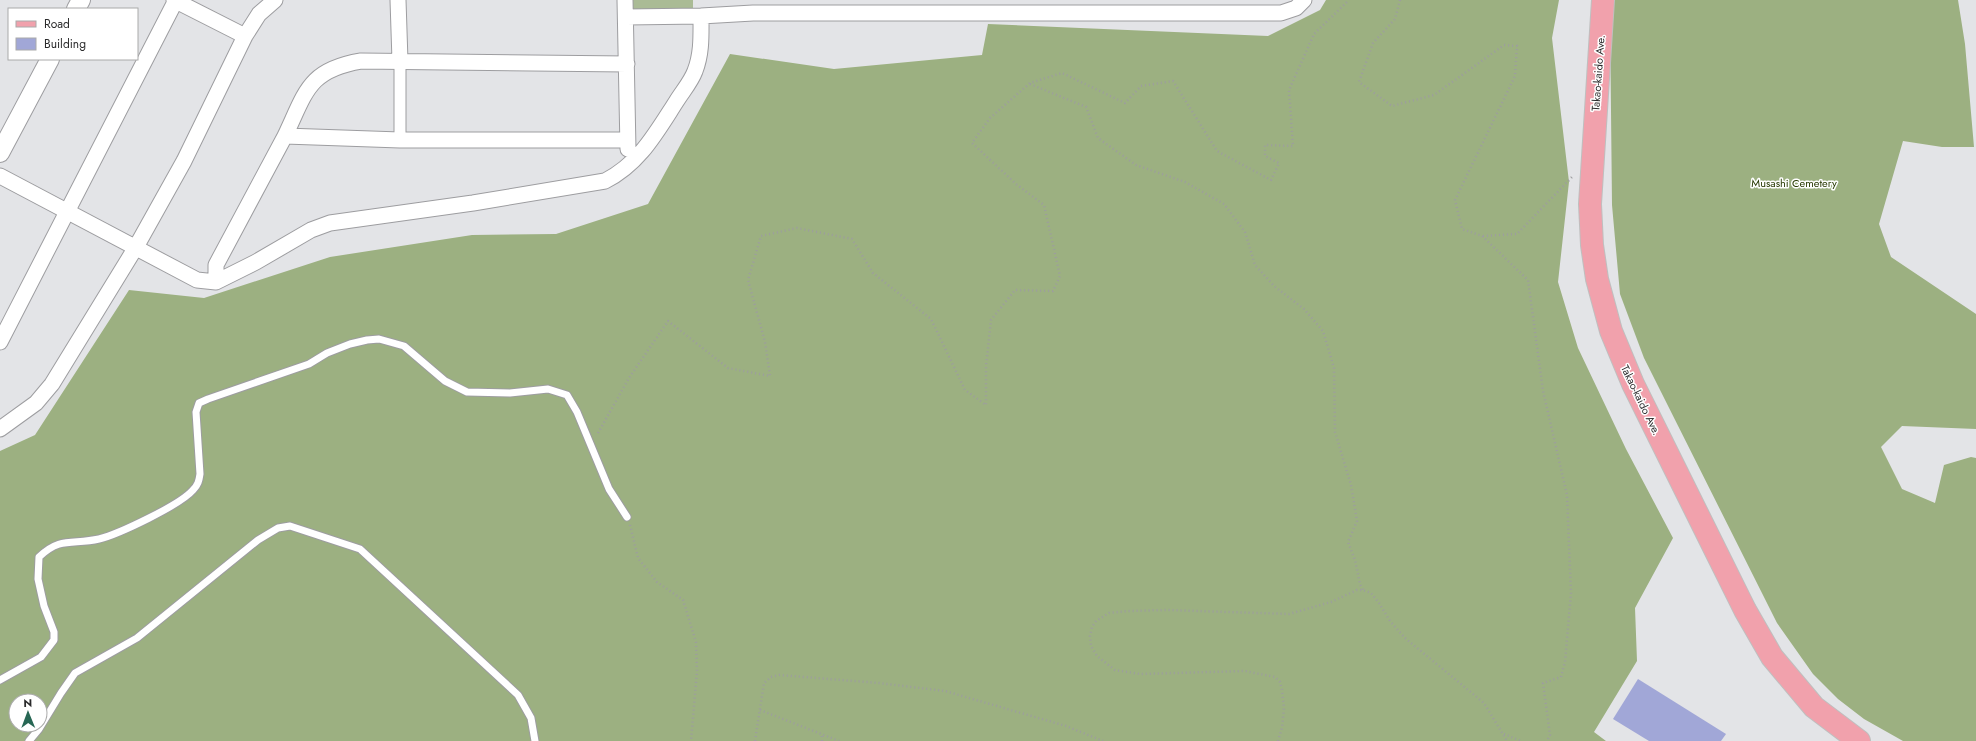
<svg xmlns="http://www.w3.org/2000/svg" width="1976" height="741" font-family="Jost,sans-serif">
  <style>
    .green { fill: #aabb95 }
    .forest { fill: #9cb081; fill-rule: evenodd }
    .building { fill: #a1a7d7 }
    .lines { fill: none; stroke-linecap: round; stroke-linejoin: round }
    .service-casing { stroke: #9d9da0; stroke-width: 9 }
    .pedestrian-casing { stroke: #9d9da0; stroke-width: 13 }
    .minor-casing { stroke: #9d9da0; stroke-width: 17 }
    .tertiary-casing { stroke: #9d9da0; stroke-width: 20 }
    .primary-casing { stroke: #bfbfbf; stroke-width: 24 }
    .path { stroke: #9d9d9f; stroke-width: 2.5; stroke-dasharray: 1 3; stroke-linecap: butt }
    .service { stroke: #fff; stroke-width: 7 }
    .pedestrian { stroke: #fff; stroke-width: 11 }
    .minor { stroke: #fff; stroke-width: 15 }
    .tertiary { stroke: #fff; stroke-width: 18 }
    .primary { stroke: #f1a1ac; stroke-width: 22 }
    .labels { text-anchor: middle; dominant-baseline: central; stroke-width: 3; stroke-linejoin: round; paint-order: stroke }
    .street-label { font-size: 11px; fill: #2a2a2b; stroke: #fff }
    .park-label { font-size: 11px; fill: #263800; stroke: #fff }
  </style>
  <rect width="100%" height="100%" fill="#e3e4e7"/>
  <!-- green -->
  <path class="green" d="M625,0H693V16L626,17Z"/>
  <!-- forest -->
  <path class="forest" d="M1326,0H1559L1552,38L1569,182L1558,282L1578,348L1626,449L1673,538L1635,608L1637,661L1594,732L1606,741H0V451L35,435L129,290L204,298L330,257L472,235L556,234L648,204L730,54L834,69L982,55L988,24L1268,36L1320,10ZM16,701H40V725H16Z
    M1612,0H1958L1965,44L1974,147H1942L1903,141L1879,224L1891,257L1976,314V429L1902,426L1881,447L1902,489L1935,503L1944,465L1971,457L1976,458V741H1903L1864,719L1838,699L1813,674L1777,623L1644,358L1620,294L1612,205L1610,16Z"/>
  <!-- building -->
  <path class="building" d="M1638,679L1726,734L1721,741H1649L1613,719Z"/>
  <g class="lines">
    <!-- service casing -->
    <g class="service-casing">
      <path id="service" d="M0,680L41,657L54,640V632L44,606L38,579L39,557C61,536 73,545 99,539C119,534 180,505 193,490C198,485 199,481 200,474L196,412L199,403L208,399L309,364L327,353L350,344L367,340L379,339L404,346L445,381L467,392L510,393L548,389L567,395L577,412L609,489L627,517
        M29,741L39,729L61,693L75,673L137,638L258,540L278,528L290,526L360,549L518,695L531,718L535,741"/>
    </g>
    <!-- pedestrian casing -->
    <g class="pedestrian-casing">
      <path id="pedestrian" d="M400,61V140"/>
    </g>
    <!-- minor casing -->
    <g class="minor-casing">
      <path id="minor" d="M174,0L245,36
        M398,0L400,61
        M625,0L628,149
        M626,17L701,16L753,13H1281L1296,8L1304,0
        M285,136C306,92 308,70 361,61L627,64
        M0,176L197,280L216,282L256,262L311,230L330,223L473,203L605,181C639,164 656,133 676,102C682,92 691,82 695,71C702,53 701,35 701,16
        M216,282V265L285,136L400,140H627
        M0,342L176,0
        M0,429L36,403L52,384L136,247L184,161L245,36L259,14L275,0"/>
    </g>
    <!-- tertiary casing -->
    <g class="tertiary-casing">
      <path id="tertiary" d="M76,9L81,0
        M0,153L50,59"/>
    </g>
    <!-- primary casing -->
    <g class="primary-casing">
      <path id="primary" d="M1603,0L1590,204L1592,245L1597,279L1611,331L1633,384L1745,610L1772,657L1814,707L1859,741"/>
    </g>
    <!-- path -->
    <path class="path" d="M1400,0L1395,19L1373,43L1359,82L1392,106L1434,95L1504,45L1517,46L1515,76L1455,200L1462,229L1482,236L1528,280L1543,391L1567,495L1571,593L1565,662L1561,677L1543,683L1550,735L1547,741
      M1030,84L1086,107L1098,138L1136,165L1185,182L1224,204L1245,232L1255,265L1274,286L1304,309L1323,331L1334,368L1335,432L1351,485L1357,521L1348,542L1355,560L1360,584L1363,590
      M1483,236L1517,234L1573,176
      M598,433L629,378L668,321L728,368L770,376L765,342L748,280L761,236L797,228L852,239L873,273L931,319L965,390L986,405V366L991,320L1015,290L1053,291L1060,276L1044,205L1016,184L972,143L990,118L1030,83L1062,73L1125,103L1141,86L1173,81L1217,151L1271,180L1279,163L1265,156V145L1293,146L1289,90L1314,34L1349,0
      M630,525L638,558L657,582L683,600L696,642L697,671L691,741
      M760,710L839,741
      M1504,734L1521,741
      M755,741L764,683L771,677L779,675L879,683L945,691L1066,726L1103,741
      M822,741V734
      M1278,741L1282,728L1284,708L1282,690L1280,682L1275,677L1245,671L1140,674L1115,670L1097,656L1091,646L1090,636L1092,627L1096,621L1109,613L1128,611L1167,610L1289,614L1331,602L1357,590H1363L1371,593L1379,603L1390,621L1405,638L1484,703L1507,741"/>
    <!-- service -->
    <use href="#service" class="service"/>
    <!-- pedestrian -->
    <use href="#pedestrian" class="pedestrian"/>
    <!-- minor -->
    <use href="#minor" class="minor"/>
    <!-- tertiary -->
    <use href="#tertiary" class="tertiary"/>
    <!-- primary -->
    <use href="#primary" class="primary"/>
  </g>
  <g class="labels">
    <!-- street labels -->
    <g class="street-label">
      <text transform="translate(1598 73) rotate(-86)">Takao-kaido Ave.</text>
      <text transform="translate(1641 400) rotate(64)">Takao-kaido Ave.</text>
    </g>
    <!-- park labels -->
    <g class="park-label">
      <text x="1794" y="183">Musashi Cemetery</text>
    </g>
  </g>
  <!-- legend -->
  <rect x="8" y="8" width="130" height="52" fill="#ffffff" stroke="#aaaaaa"/>
  <rect x="16" y="21" width="20" height="6" fill="#f1a1ac" stroke="#aaaaaa"/>
  <text x="44" y="28" font-size="12" fill="#2a2a2b">Road</text>
  <rect x="16" y="38" width="20" height="12" fill="#a1a7d7" stroke="#aaaaaa"/>
  <text x="44" y="48" font-size="12" fill="#2a2a2b">Building</text>
  <!-- north arrow -->
  <g transform="translate(28 713) rotate(359)"><circle r="19" fill="#ffffff" stroke="#aaaaaa"/>
  <path d="M0-3L7 15L0 10L-7 15Z" fill="#276754"/>
  <text y="-6" font-size="11" font-weight="bold" text-anchor="middle" fill="#2a2a2b">N</text>
  </g>
</svg>
